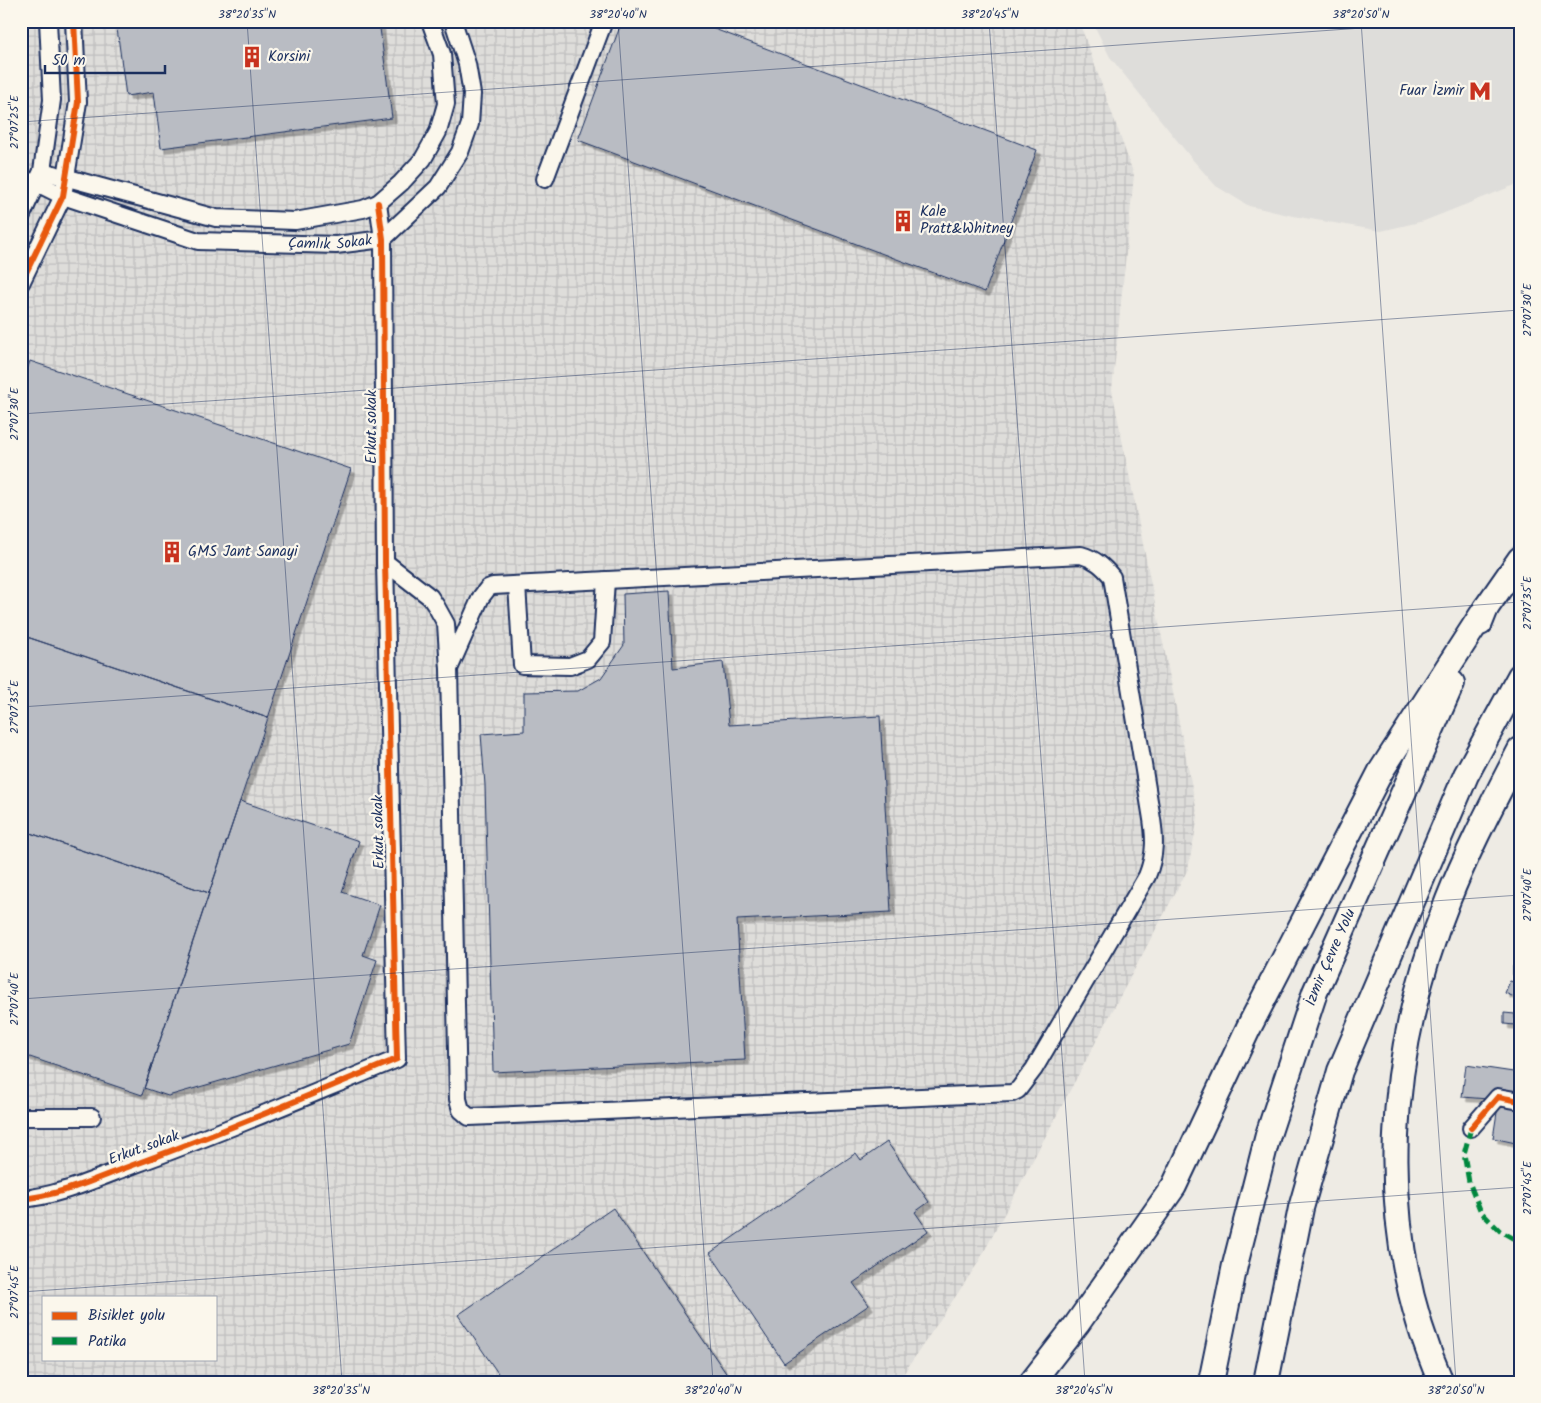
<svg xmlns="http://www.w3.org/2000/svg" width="1541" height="1403" font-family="Kalam,sans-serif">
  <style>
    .built { fill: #deddda }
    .industrial { fill: url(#industrial-grid); fill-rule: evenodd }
    .building { fill: #b9bcc3; stroke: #1b2f5e; filter: url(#shadow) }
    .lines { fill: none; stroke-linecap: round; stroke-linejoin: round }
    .minor-casing { stroke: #1b2f5e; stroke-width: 20 }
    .highway-casing { stroke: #1b2f5e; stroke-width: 28 }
    .minor { stroke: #fbf7ec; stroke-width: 16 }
    .highway { stroke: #fbf7ec; stroke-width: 24 }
    .quiet { stroke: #00873e; stroke-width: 5; stroke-dasharray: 10 5; stroke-linecap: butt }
    .cycleway-casing { stroke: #fbf7ec; stroke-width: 9 }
    .cycleway { stroke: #e8590c; stroke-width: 6 }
    .ticks { fill: none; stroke: #1b2f5e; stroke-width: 1; stroke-opacity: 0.45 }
    .labels { text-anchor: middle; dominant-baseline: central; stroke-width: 4.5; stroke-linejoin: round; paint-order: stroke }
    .poi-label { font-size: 15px; fill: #1b2f5e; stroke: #fbf7ec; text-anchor: start }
    .street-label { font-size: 15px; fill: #1b2f5e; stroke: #fbf7ec }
    .neatline { fill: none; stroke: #1b2f5e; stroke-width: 2 }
    .ticks-label { font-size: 12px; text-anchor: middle; fill: #1b2f5e }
  </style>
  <defs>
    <pattern id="industrial-grid" width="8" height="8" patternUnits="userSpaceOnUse" patternTransform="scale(1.25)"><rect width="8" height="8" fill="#deddda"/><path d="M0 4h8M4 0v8" fill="none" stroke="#bebebe"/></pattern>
    <filter id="shadow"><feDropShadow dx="4.5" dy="4.5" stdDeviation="0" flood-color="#0004"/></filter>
  </defs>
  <rect width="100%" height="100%" fill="#eeebe4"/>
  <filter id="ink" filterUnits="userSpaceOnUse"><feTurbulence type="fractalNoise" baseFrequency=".02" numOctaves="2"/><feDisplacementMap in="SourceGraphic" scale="10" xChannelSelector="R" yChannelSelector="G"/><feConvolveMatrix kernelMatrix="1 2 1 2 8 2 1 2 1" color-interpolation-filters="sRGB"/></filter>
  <g filter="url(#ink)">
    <!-- built -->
    <path class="built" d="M1092,21H1520V183L1424,221L1381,231L1293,216L1249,206L1216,186L1192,159L1110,57Z"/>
    <!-- industrial -->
    <path class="industrial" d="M21,21H1079L1134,175L1112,390L1198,817L1188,869L978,1263L898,1382H21ZM44,1297H216V1359H44Z"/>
    <!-- building -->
    <path class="building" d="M116,21H379L392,118L161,148L154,92L126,96Z
      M622,21H693L1037,150L985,292L578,140Z
      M30,361L351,469L268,718L21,635V387Z
      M669,591L673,668L723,662L729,725L880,716L891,912L737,920L745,1060L493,1072L485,785L481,734L524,731V692L578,691L601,678L624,645L623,594Z
      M21,635L268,718L209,893L21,830Z
      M240,801L359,841L342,892L380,905L363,955L377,960L349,1044L168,1096L144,1088Z
      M21,830L209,893L142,1095L21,1054Z
      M1513,966L1520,967V976L1513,975Z
      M1510,981L1520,984L1519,999L1505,993Z
      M1504,1013L1515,1014V1025L1504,1024Z
      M1466,1065L1520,1073V1097L1488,1099L1462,1097Z
      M1498,1106L1520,1110V1144L1493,1138Z
      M887,1142L929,1202L915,1212L928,1231L853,1283L869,1305L784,1363L710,1253L856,1153L861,1160Z
      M613,1208L732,1382H504L458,1315Z"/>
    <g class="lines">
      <!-- minor casing -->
      <g class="minor-casing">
        <g id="minor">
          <path d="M42,171L216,218L295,221L363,209L378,203L401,183L423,159L438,132L446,104L442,54L430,21"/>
          <path id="s1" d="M21,179L37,183L63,196L198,241L336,245L383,239L438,187L460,152L470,124L472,94L467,64L453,21"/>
          <path d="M545,179L604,21"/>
          <path d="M21,217L42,171L52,100L48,21"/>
          <path d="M21,283L63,196L78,102L74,21"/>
          <path d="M385,562L430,597L436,606L446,624L449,669L458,1099L461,1110L469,1117L1012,1093L1018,1090L1034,1069L1147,876C1156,854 1155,836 1151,813L1112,577C1103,566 1095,559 1081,555L493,586L488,588L481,597L449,669"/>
          <path d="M517,585L522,665L570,666L588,659L602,642L606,580"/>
          <path d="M21,1117H92"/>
          <path d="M1471,1128L1498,1097L1520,1101"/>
          <path d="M21,1199C60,1196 97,1178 133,1165C222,1133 309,1095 397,1059L385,562L383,239L378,203"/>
        </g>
      </g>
      <!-- highway casing -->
      <g class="highway-casing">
        <g id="highway">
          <path d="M1480,623L1486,608L1520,559"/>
          <path d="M1032,1382L1077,1324L1174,1186L1248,1029L1381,771L1486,608"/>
          <path id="s2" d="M1211,1382L1235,1265L1268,1135L1315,992L1452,683"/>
          <path d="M1266,1382L1301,1208L1340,1071L1466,775L1520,676"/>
          <path d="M1441,1382C1373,1227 1386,1054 1448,900C1468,849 1495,799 1520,750"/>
        </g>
      </g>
      <!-- minor -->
      <use href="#minor" class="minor"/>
      <!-- highway -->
      <use href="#highway" class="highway"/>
      <!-- quiet -->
      <path class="quiet" d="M1471,1128L1464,1154L1469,1182L1481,1212L1500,1231L1520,1242"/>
      <!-- cycleway casing -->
      <g class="cycleway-casing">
        <path id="cycleway" d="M21,283L63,196L78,102L74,21
          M1471,1128L1498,1097L1520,1101
          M21,1199C60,1196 97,1178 133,1165C222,1133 309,1095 397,1059L385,562L383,239L378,203"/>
      </g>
      <!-- cycleway -->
      <use href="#cycleway" class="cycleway"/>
    </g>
  </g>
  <!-- ticks -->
  <path class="ticks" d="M247,21L342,1382M618,21L713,1382M989,21L1085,1382M1361,21L1456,1382M21,122L1462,21M21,414L1520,310M21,707L1520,602M21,999L1520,895M21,1292L1520,1187"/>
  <!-- icons -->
  <defs>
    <g id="building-bare" transform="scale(1.725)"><path d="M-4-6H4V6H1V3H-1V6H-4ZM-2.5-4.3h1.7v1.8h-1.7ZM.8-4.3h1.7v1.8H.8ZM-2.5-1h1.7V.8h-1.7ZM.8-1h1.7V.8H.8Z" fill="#c8321e" stroke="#fbf7ec" stroke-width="2.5" paint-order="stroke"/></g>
    <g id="metro-bare" transform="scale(1.725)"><path d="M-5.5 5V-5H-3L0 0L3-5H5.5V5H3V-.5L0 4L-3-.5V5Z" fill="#c8321e" stroke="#fbf7ec" stroke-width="2.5" paint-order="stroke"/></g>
  </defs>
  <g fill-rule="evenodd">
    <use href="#building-bare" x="252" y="57"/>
    <use href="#metro-bare" x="1480" y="91"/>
    <use href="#building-bare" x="903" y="221"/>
    <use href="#building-bare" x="172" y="552"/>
  </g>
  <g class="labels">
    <!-- poi labels -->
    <g class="poi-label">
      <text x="268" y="57">Korsini</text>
      <text x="1464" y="91" text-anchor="end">Fuar İzmir</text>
      <text x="920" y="212">Kale<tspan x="920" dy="17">Pratt&amp;Whitney</tspan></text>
      <text x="188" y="552">GMS Jant Sanayi</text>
    </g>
    <!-- street labels -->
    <g class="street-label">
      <text stroke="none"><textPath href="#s1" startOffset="320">Çamlık Sokak</textPath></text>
      <text transform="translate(372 427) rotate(-90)">Erkut sokak</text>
      <text transform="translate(379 832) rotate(-91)">Erkut sokak</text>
      <text stroke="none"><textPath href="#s2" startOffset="442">İzmir Çevre Yolu</textPath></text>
      <text transform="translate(144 1148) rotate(-20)">Erkut sokak</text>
    </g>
  </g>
  <!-- margin -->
  <rect width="1541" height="1403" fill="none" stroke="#fbf7ec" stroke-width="55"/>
  <!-- legend -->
  <rect x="42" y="1296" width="175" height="65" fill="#fbf7ec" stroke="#a1a7b3"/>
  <rect x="52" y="1312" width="25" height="8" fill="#e8590c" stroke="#a1a7b3"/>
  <text x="88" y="1320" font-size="15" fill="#1b2f5e">Bisiklet yolu</text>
  <rect x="52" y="1337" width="25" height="8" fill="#00873e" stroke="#a1a7b3"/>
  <text x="88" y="1346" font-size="15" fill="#1b2f5e">Patika</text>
  <!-- scale -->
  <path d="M45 65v8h120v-8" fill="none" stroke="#1b2f5e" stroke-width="2.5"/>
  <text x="52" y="65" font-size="15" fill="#1b2f5e" stroke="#fbf7ec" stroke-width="4" paint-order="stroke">50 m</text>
  <rect x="28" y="28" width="1486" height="1348" class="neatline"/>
  <g class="ticks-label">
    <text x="247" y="18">38°20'35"N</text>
    <text x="618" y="18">38°20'40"N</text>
    <text x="990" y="18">38°20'45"N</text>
    <text x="1361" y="18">38°20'50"N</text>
    <text transform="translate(14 122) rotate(-90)" y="4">27°07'25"E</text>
    <text transform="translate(1527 310) rotate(-90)" y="4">27°07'30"E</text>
    <text transform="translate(14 414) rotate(-90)" y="4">27°07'30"E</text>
    <text transform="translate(1527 603) rotate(-90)" y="4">27°07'35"E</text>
    <text transform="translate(14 707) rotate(-90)" y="4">27°07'35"E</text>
    <text transform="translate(1527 895) rotate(-90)" y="4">27°07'40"E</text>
    <text transform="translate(14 999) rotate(-90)" y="4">27°07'40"E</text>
    <text transform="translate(1527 1188) rotate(-90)" y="4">27°07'45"E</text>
    <text transform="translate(14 1292) rotate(-90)" y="4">27°07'45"E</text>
    <text x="341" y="1394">38°20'35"N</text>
    <text x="713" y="1394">38°20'40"N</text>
    <text x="1084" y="1394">38°20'45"N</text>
    <text x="1456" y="1394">38°20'50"N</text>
  </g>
</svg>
